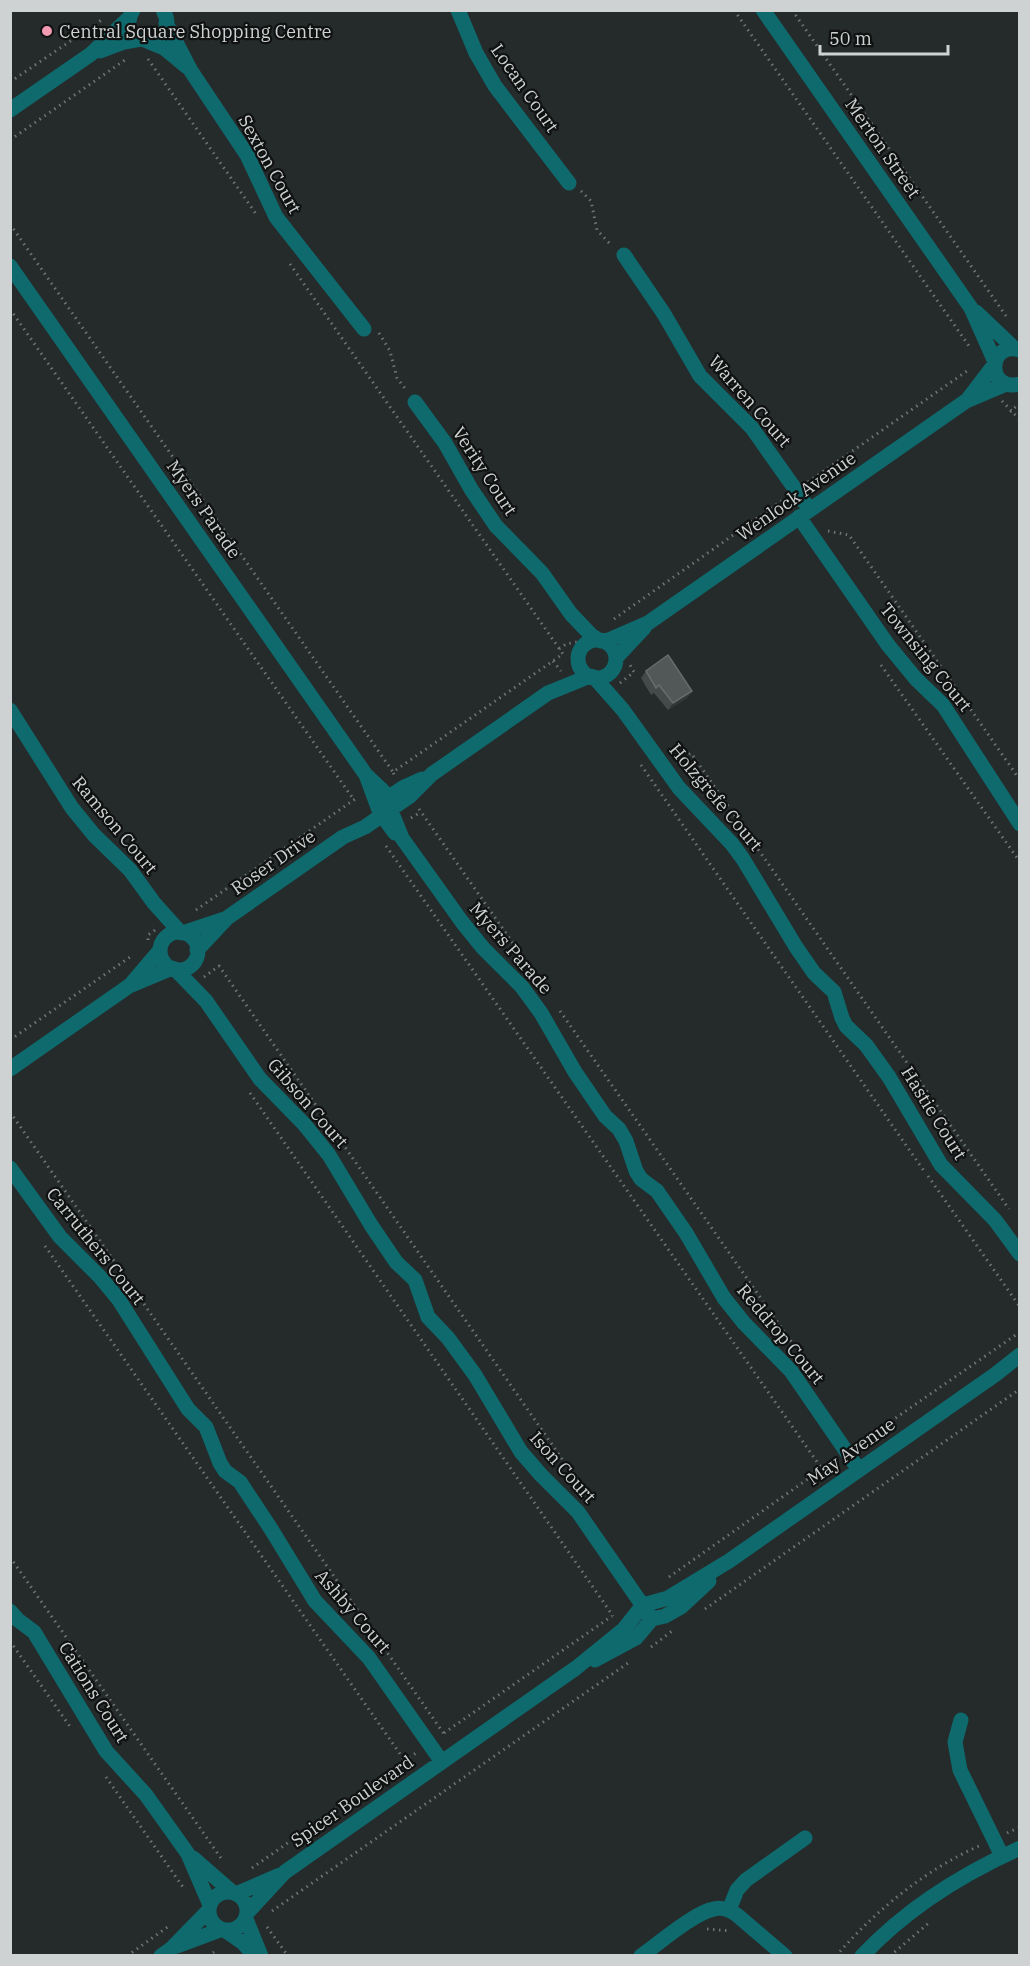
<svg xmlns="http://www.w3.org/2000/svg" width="1030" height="1966" font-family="'IBM Plex Serif',serif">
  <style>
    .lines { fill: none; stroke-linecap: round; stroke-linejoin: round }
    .path { stroke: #707474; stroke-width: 3; stroke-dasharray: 1.5 4.5; stroke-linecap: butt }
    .minor { stroke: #0f6a6e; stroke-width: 15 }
    .wall { fill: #444949 }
    .shaded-wall { fill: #313737 }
    .building { fill: #525858; stroke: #666b6b; stroke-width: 1.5 }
    .poi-dot { fill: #f19ab1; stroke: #101212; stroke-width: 2 }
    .labels { text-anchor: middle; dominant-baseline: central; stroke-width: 4.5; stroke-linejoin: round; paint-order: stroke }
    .poi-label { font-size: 18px; fill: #cfd2d2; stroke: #101212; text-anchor: start }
    .street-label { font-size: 18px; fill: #cfd2d2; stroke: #101212 }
  </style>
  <rect width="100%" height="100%" fill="#252a2a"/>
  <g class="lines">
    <!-- path -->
    <path class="path" d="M734,10L969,346
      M792,10L1006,316
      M148,59L256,214
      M10,82L103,19
      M10,140L125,60
      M581,191L591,201L597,230L611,245
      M10,224L393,772
      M290,264L563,654L393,772L394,775
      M10,309L354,800
      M379,333L390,351L397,378L407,391
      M1002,401L1020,420
      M1010,412L1020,403
      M808,482L967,371
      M828,531L849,535L1020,780
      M614,619L783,500
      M559,649L566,644L577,642
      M553,661L561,671
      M881,665L1020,862
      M620,683L634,672L630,665
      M679,761L691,753L1009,1209
      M641,765L924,1171
      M419,809L536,976
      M411,818L421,812
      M386,846L822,1469L835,1460
      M196,910L358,797
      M148,940V935L158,928
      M204,977L219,966L592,1502
      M560,1011L804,1360
      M10,1040L133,955
      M250,1093L613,1616
      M10,1112L444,1734
      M928,1176L1020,1307
      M45,1246L405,1761
      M861,1442L1020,1332
      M10,1557L223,1861
      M669,1577L822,1469
      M705,1609L1020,1389
      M10,1641L71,1728
      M651,1647L672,1631
      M444,1733L612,1616
      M106,1777L185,1890
      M1007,1833L1020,1827
      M252,1868L416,1753
      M272,1911L631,1661
      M267,1927L288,1956
      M707,1929L731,1931
      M127,1956L169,1926
      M208,1956L214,1952
      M836,1956C875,1911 925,1870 979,1846
      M890,1956L930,1922"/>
    <!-- minor -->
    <path class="minor" d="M133,10C111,49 184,48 163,10
      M458,10L476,53L495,86L569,183
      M763,10L971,308L995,362
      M166,23L191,71L247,155L276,217L364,329
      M145,40L164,48L187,67
      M100,51L124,42L141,39
      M10,110L91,54L130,17
      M624,255L664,314L700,376L752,428L810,510
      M10,266L366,775L380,813L395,833
      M976,312L1014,348
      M1020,350C987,340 986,393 1020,384
      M968,399L994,365
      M415,402L445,443L471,489L496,526L542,573L571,614L591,635L599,640
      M799,517L888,645L916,679L943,705L1020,824
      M578 659a19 19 0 1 1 38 0a19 19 0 1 1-38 0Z
      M601,641L609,640L648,623L966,401L1006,384
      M616,658L644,628
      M594,677L623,710L679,788L732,844L743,859L796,947L814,973L834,992L842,1018L846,1026L866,1045L889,1077L941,1165L995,1220L1020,1254
      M10,710L72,808L94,835L130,870L154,903L180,932
      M366,775L383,791L402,838L462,922L483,948L522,987L541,1013L575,1072L605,1116L619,1129L626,1141L636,1171L641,1179L657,1191L686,1233L724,1298L744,1323L791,1371L859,1470
      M380,803L404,787L422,779
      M160 951a19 19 0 1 1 38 0a19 19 0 1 1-38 0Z
      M182,933L227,918
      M197,950L227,918L343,837L365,827L391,809L410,796L432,774L548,693L590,676
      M175,969L206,1001L260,1079L304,1124L329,1155L371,1225L396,1262L415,1280L428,1317L448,1338L475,1375L521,1452L541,1475L578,1512L652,1619
      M131,984L160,950
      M10,1069L129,986L172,968
      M10,1168L60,1237L100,1277L119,1300L188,1409L206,1427L220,1463L225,1471L240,1482L271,1529L315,1601L369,1658L442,1762
      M10,1611L18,1620L34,1632L106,1751L146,1795L188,1854L210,1905
      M595,1660L636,1638L652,1619L665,1616L681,1607L709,1581
      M961,1720L955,1742L960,1770L1002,1856
      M193,1858L232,1892
      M209 1911a19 19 0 1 1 38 0a19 19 0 1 1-38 0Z
      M236,1894L280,1875
      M729,1910L737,1890L746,1880L805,1838
      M247,1913L285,1872L576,1668L624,1629L643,1605L668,1598L729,1561L996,1374L1020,1355
      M246,1919L261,1956
      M226,1931L242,1942L255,1956
      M177,1946L220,1930
      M161,1956L171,1949L208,1911
      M641,1956C658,1944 695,1912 714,1909C722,1907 730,1910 737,1915L785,1956
      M862,1956C906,1909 962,1874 1020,1848"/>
  </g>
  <!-- wall -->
  <path class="wall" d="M646,671L692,691L687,698L668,710L654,693L651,695L641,678Z"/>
  <!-- shaded-wall -->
  <path class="shaded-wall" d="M692,691L687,698L668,710L673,703Z"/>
  <!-- building -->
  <path class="building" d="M668,655L692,691L673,703L659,685L656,688L646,671Z"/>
  <!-- markers -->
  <circle class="poi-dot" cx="47" cy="31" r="6"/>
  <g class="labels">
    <!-- poi labels -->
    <g class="poi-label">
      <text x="59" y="31">Central Square Shopping Centre</text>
    </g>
    <!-- street labels -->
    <g class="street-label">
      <text transform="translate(525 88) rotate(55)">Locan Court</text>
      <text transform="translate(883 148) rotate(55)">Merton Street</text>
      <text transform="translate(270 164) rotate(61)">Sexton Court</text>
      <text transform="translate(750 401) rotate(49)">Warren Court</text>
      <text transform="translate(485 471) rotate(57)">Verity Court</text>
      <text transform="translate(796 496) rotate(-35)">Wenlock Avenue</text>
      <text transform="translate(204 509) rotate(55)">Myers Parade</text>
      <text transform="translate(926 657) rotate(51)">Townsing Court</text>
      <text transform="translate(716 797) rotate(50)">Holzgrefe Court</text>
      <text transform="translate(115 825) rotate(50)">Ramson Court</text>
      <text transform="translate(273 862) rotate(-35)">Roser Drive</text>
      <text transform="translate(511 948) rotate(49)">Myers Parade</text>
      <text transform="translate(308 1103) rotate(49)">Gibson Court</text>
      <text transform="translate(934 1113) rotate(58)">Hastie Court</text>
      <text transform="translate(96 1246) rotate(51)">Carruthers Court</text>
      <text transform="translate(781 1334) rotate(50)">Reddrop Court</text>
      <text transform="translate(851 1451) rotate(-35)">May Avenue</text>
      <text transform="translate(563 1467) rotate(48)">Ison Court</text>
      <text transform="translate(353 1611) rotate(49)">Ashby Court</text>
      <text transform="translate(94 1692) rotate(58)">Cations Court</text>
      <text transform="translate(352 1801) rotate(-35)">Spicer Boulevard</text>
    </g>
  </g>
  <!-- border -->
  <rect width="1030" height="1966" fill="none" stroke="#cfd2d2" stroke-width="24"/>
  <!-- scale -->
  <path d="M820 45v9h128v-9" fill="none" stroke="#cfd2d2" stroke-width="3"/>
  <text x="829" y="45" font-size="18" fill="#cfd2d2" stroke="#101212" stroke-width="4.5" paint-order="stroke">50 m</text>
</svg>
